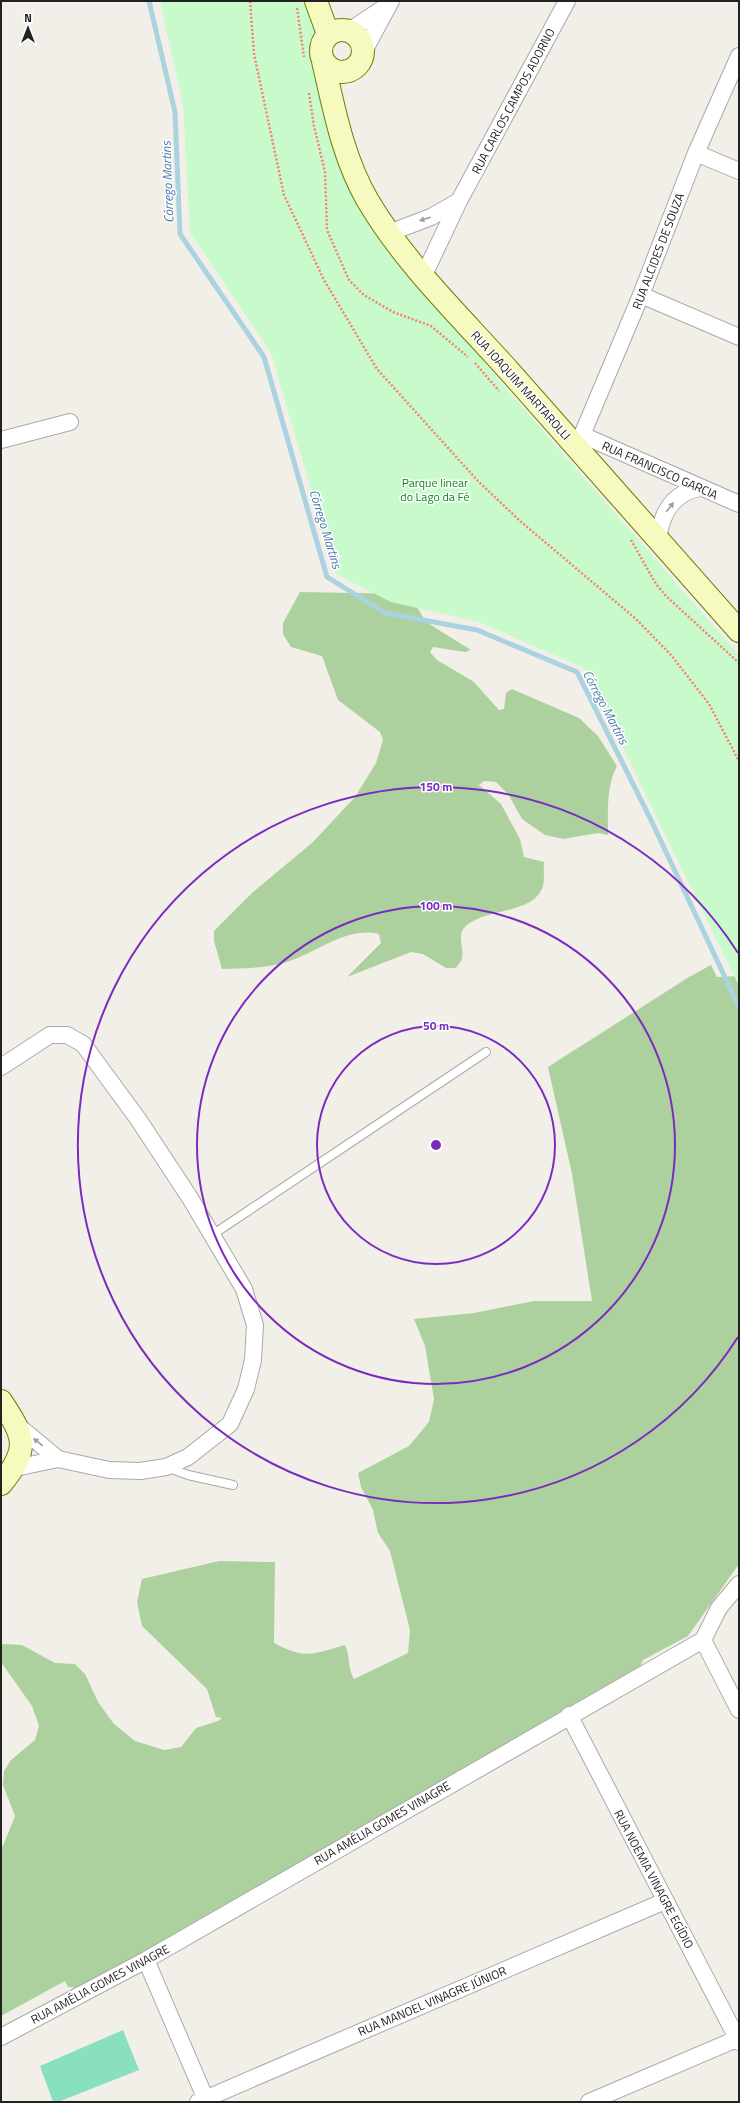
<svg xmlns="http://www.w3.org/2000/svg" width="740" height="2103" font-family="'Titillium Web',sans-serif">
  <style>
    .forest { fill: #add19e }
    .park { fill: #c8facc }
    .pitch { fill: #88e0be }
    .lines { fill: none; stroke-linecap: round; stroke-linejoin: round }
    .stream { stroke: #aad3df; stroke-width: 5 }
    .lane-casing { stroke: #a9a9a9; stroke-width: 10 }
    .street-casing { stroke: #a9a9a9; stroke-width: 18 }
    .secondary-casing { stroke: #707d05; stroke-width: 24 }
    .path { stroke: #fa8072; stroke-width: 2.5; stroke-dasharray: 2 2; stroke-linecap: butt }
    .lane { stroke: #fff; stroke-width: 8 }
    .street { stroke: #fff; stroke-width: 16 }
    .secondary { stroke: #f7fabf; stroke-width: 22 }
    .oneway { fill: #9c9c9c }
    .ring { fill: none; stroke: #7b2cbf; stroke-width: 2 }
    .labels { text-anchor: middle; dominant-baseline: central; stroke-width: 3; stroke-linejoin: round; paint-order: stroke }
    .street-label { font-size: 12px; fill: #222; stroke: #fff }
    .park-label { font-size: 12px; fill: #0c8416; stroke: #fff }
    .water-label { font-size: 13px; font-style: italic; fill: #4a7aab; stroke: #fff }
    .centre { fill: #7b2cbf; stroke: #fff; stroke-width: 2 }
    .ring-label { font-size: 12px; text-anchor: middle; font-weight: bold; fill: #7b2cbf; stroke: #fff; stroke-width: 3; stroke-linejoin: round; paint-order: stroke }
  </style>
  <rect width="100%" height="100%" fill="#f2efe9"/>
  <!-- forest -->
  <path class="forest" d="M300,592L409,594L426,622L471,650L465,652L433,647L430,652L437,660L474,682L499,710L504,709L506,693L512,689L579,718L598,736L617,766C606,786 608,813 608,835L598,833L563,839L545,835L522,819L508,794L496,782L484,781L479,785L501,804L520,839L524,857L544,862C543,869 545,879 543,886C534,915 486,907 466,926C455,936 466,949 461,961C460,963 457,966 456,968H446L423,954L411,952L347,977L381,943L379,934C347,926 316,953 287,962C265,968 244,969 222,969L214,941V931L253,892L313,842L355,797L376,763L383,740L380,732L338,700L322,656L291,647L283,634V623Z
    M711,965L717,977L739,976V1564L688,1636L643,1660L637,1674L326,1851L295,1865L204,1917L119,1976L77,1988L68,1987L65,1981L1,2016V1847L3,1846L15,1816L3,1785L4,1771L11,1760L35,1740L39,1726L32,1706L1,1662V1646L3,1644L22,1645L55,1663L75,1664L85,1674L98,1702L114,1724L135,1741L164,1750L181,1747L196,1728L218,1721L222,1718L216,1717L207,1689L142,1626L137,1602L142,1579L219,1561L275,1562L274,1643C306,1660 312,1654 345,1645C351,1658 347,1667 354,1679L408,1653L410,1630L390,1551L378,1533L373,1510L361,1487L358,1473L409,1446L429,1422L434,1399L425,1346L414,1319L474,1313L534,1301H592L572,1174L548,1067L689,977Z"/>
  <!-- park -->
  <path class="park" d="M160,1H313L326,89L350,175L489,369L739,655V986L584,668L479,622L391,602L336,574L271,353L190,232L183,104Z"/>
  <!-- pitch -->
  <path class="pitch" d="M123,2030L139,2070L58,2102H53L40,2066Z"/>
  <g class="lines">
    <!-- stream -->
    <path class="stream" d="M149,1L175,112L180,234L264,357L327,577L385,613L477,630L577,672L650,818L739,1007"/>
    <!-- lane casing -->
    <g class="lane-casing">
      <path id="lane" d="M212,1235L486,1052
        M166,1467L188,1475L233,1485"/>
    </g>
    <!-- street casing -->
    <g class="street-casing">
      <path id="street" d="M349,31L388,5
        M362,55L391,1
        M696,153L739,171
        M389,233L431,217L459,201
        M423,277L459,201L567,1
        M641,295L739,337
        M582,435L739,504
        M1,440L70,422
        M576,446L582,435L641,295L696,153L739,56
        M658,540C661,514 672,493 700,488
        M1,1067L50,1035H67L83,1044L138,1119L190,1198L244,1289L255,1325L253,1360L246,1389L230,1424L188,1457L166,1467L140,1471L109,1470L58,1459L17,1425
        M15,1468L58,1459
        M703,1640L739,1710
        M569,1715L739,2042
        M146,1960L207,2102
        M1,2037L146,1960L703,1640L719,1608L739,1584
        M198,2102L665,1901
        M589,2102L739,2038"/>
    </g>
    <!-- secondary casing -->
    <g class="secondary-casing">
      <path id="secondary" d="M316,1L328,34
        M321 51a21 21 0 1 1 42 0a21 21 0 1 1-42 0Z
        M323,61C334,109 343,158 368,201C406,265 461,317 510,372C587,458 662,545 739,631
        M1,1401C25,1437 30,1449 1,1484"/>
    </g>
    <!-- path -->
    <path class="path" d="M250,1L254,54L284,195L324,280L377,369L477,480L520,521L636,619L671,655L709,704L739,761
      M297,8L304,57
      M309,93L314,126L325,172L327,230L349,280L364,295L393,312L431,326L468,357
      M475,363L499,391
      M631,540L656,584L666,596L739,663"/>
    <!-- lane -->
    <use href="#lane" class="lane"/>
    <!-- street -->
    <use href="#street" class="street"/>
    <!-- secondary -->
    <use href="#secondary" class="secondary"/>
  </g>
  <!-- one-way arrows -->
  <defs><path id="oneway-solid" d="M-6-.8H1V-3.2L6.5 0L1 3.2V.8H-6Z"/></defs>
  <g class="oneway">
    <use href="#oneway-solid" transform="translate(425 219) rotate(162)"/>
    <use href="#oneway-solid" transform="translate(670 507) rotate(-52)"/>
    <use href="#oneway-solid" transform="translate(38 1442) rotate(-141)"/>
  </g>
  <!-- distance rings -->
  <g class="ring">
    <circle cx="436" cy="1145" r="119"/>
    <circle cx="436" cy="1145" r="239"/>
    <path d="M738 1337A358 358 0 1 1 738 953"/>
  </g>
  <g class="labels">
    <!-- street labels -->
    <g class="street-label">
      <text transform="translate(513 101) rotate(-62)">RUA CARLOS CAMPOS ADORNO</text>
      <text transform="translate(658 251) rotate(-69)">RUA ALCIDES DE SOUZA</text>
      <text transform="translate(521 385) rotate(48)">RUA JOAQUIM MARTAROLLI</text>
      <text transform="translate(660 470) rotate(24)">RUA FRANCISCO GARCIA</text>
      <text transform="translate(382 1823) rotate(-30)">RUA AMÉLIA GOMES VINAGRE</text>
      <text transform="translate(654 1879) rotate(62)">RUA NOEMIA VINAGRE EGÍDIO</text>
      <text transform="translate(100 1984) rotate(-28)">RUA AMÉLIA GOMES VINAGRE</text>
      <text transform="translate(432 2001) rotate(-23)">RUA MANOEL VINAGRE JÚNIOR</text>
    </g>
    <!-- park labels -->
    <g class="park-label">
      <text x="435" y="482">Parque linear<tspan x="435" dy="14">do Lago da Fé</tspan></text>
    </g>
    <!-- water labels -->
    <g class="water-label">
      <text transform="translate(167 182) rotate(-92)">Córrego Martins</text>
      <text transform="translate(326 529) rotate(73)">Córrego Martins</text>
      <text transform="translate(606 707) rotate(62)">Córrego Martins</text>
    </g>
  </g>
  <circle cx="436" cy="1145" r="6" class="centre"/>
  <g class="ring-label">
    <text x="436" y="791">150 m</text>
    <text x="436" y="910">100 m</text>
    <text x="436" y="1030">50 m</text>
  </g>
  <!-- border -->
  <rect width="740" height="2103" fill="none" stroke="#222222" stroke-width="4"/>
  <!-- north arrow -->
  <g transform="translate(28 28)" stroke="#ffffff" stroke-width="3" paint-order="stroke">
  <path d="M0-3L7 15L0 10L-7 15Z" fill="#222222"/>
  <text y="-6" font-size="11" font-weight="bold" text-anchor="middle" fill="#222222">N</text>
  </g>
</svg>
